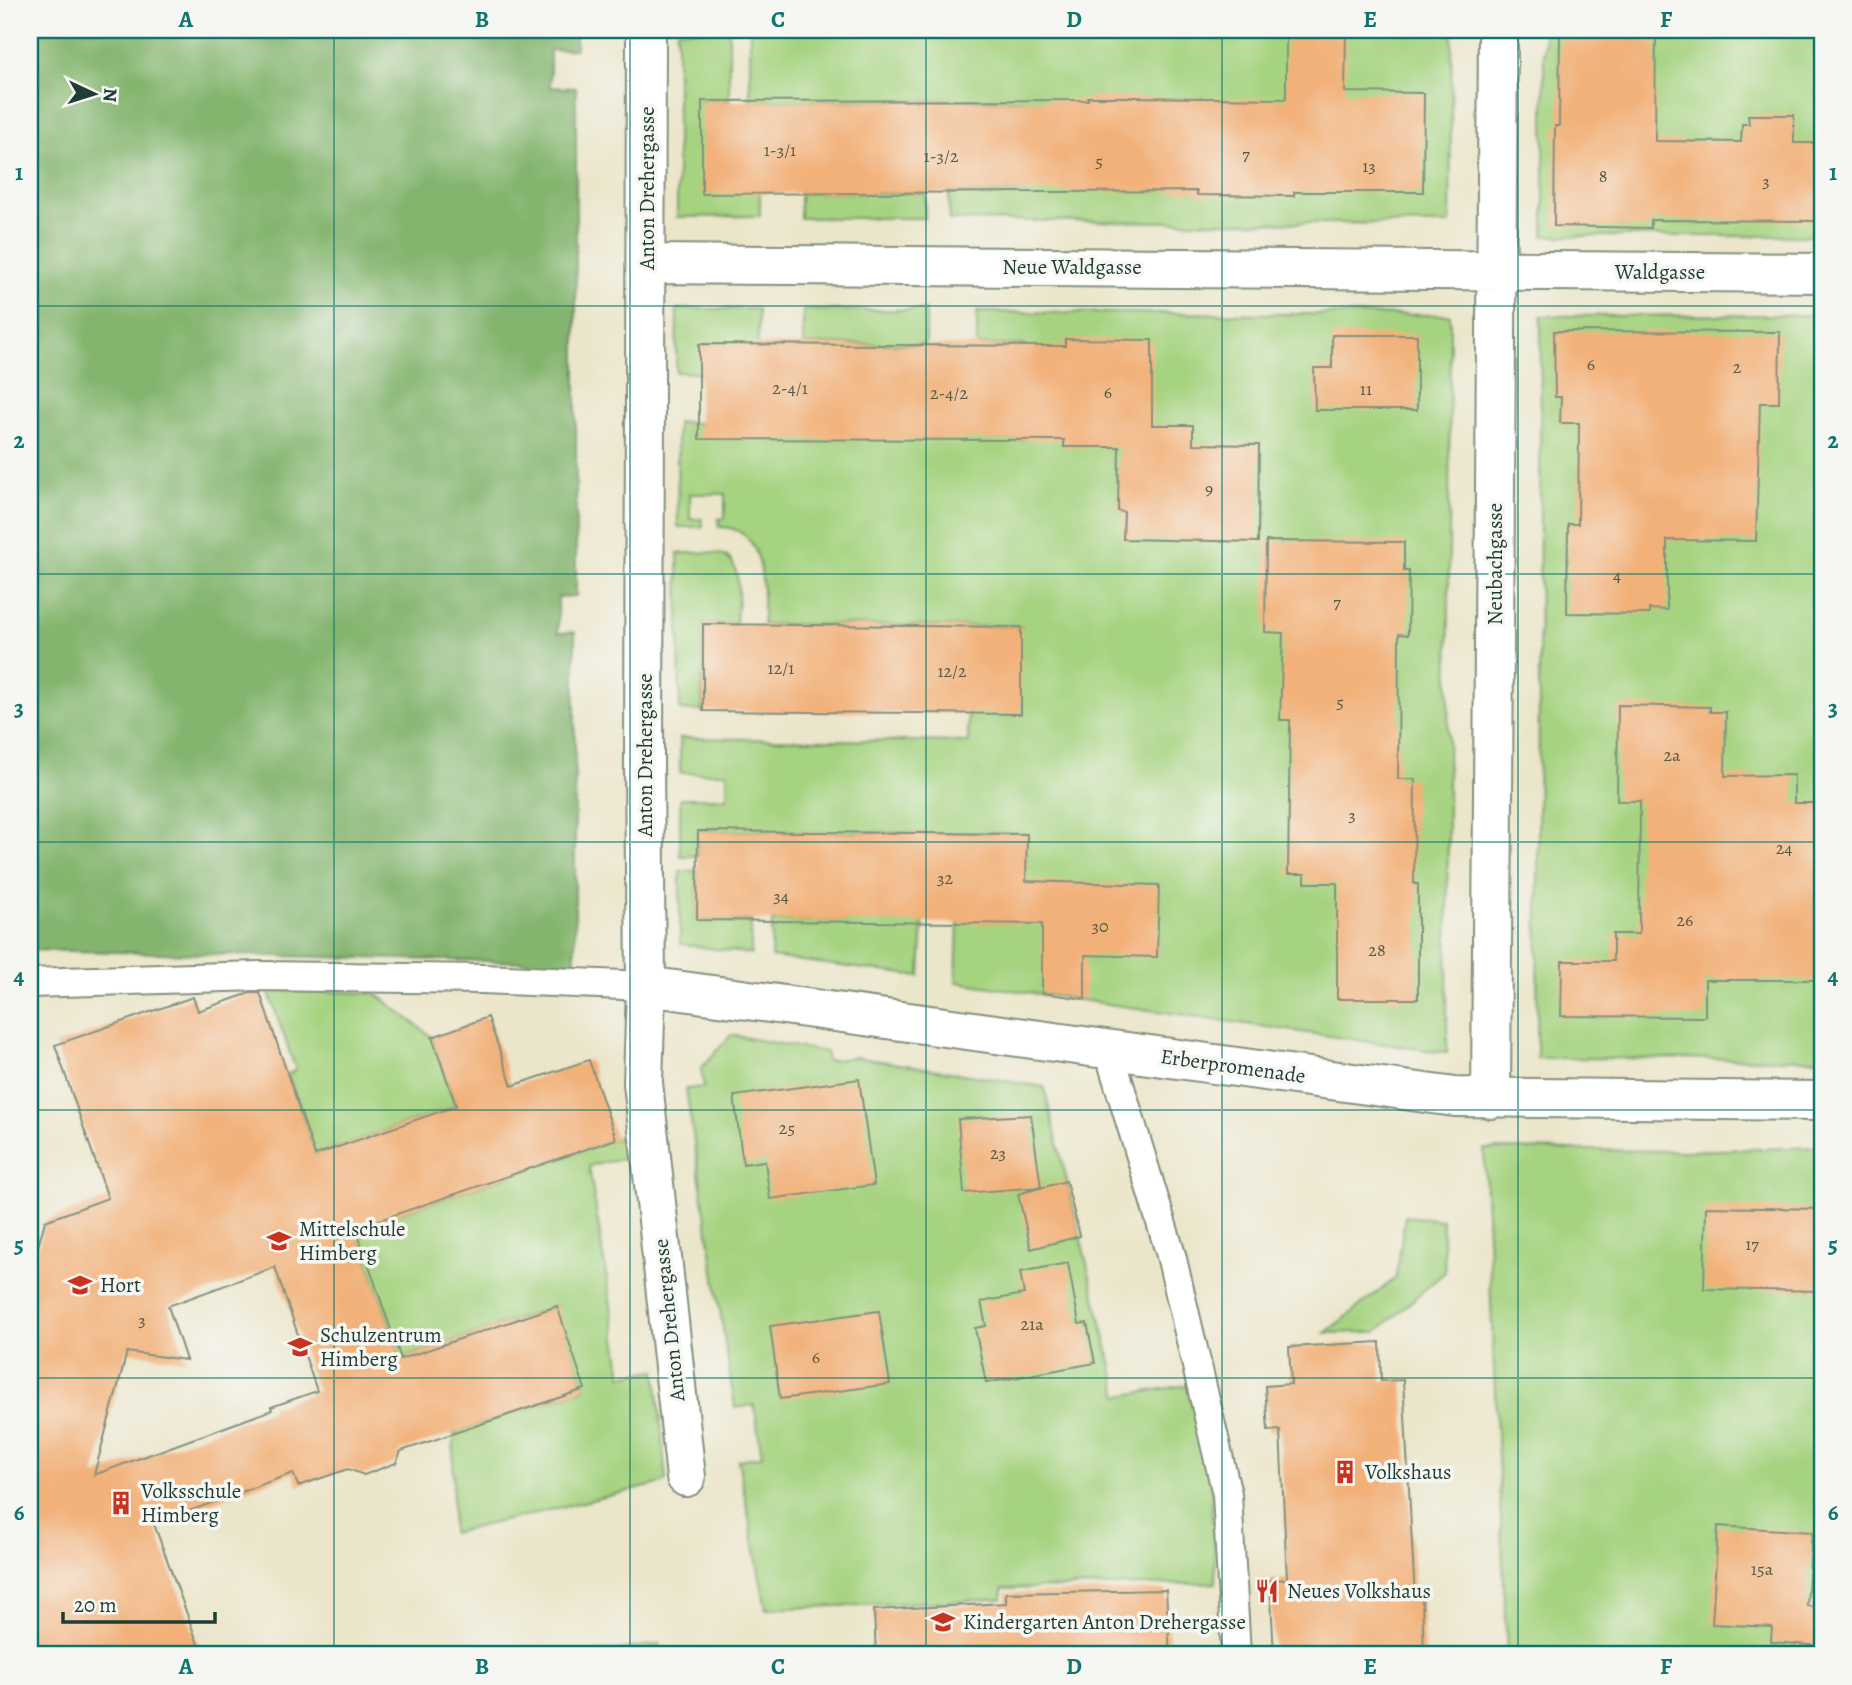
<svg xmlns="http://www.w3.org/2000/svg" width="1852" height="1685" font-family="Alegreya,serif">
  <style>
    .green { fill: #a6d380; stroke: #62885a; stroke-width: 2 }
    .forest { fill: #84b56e; stroke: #527951; stroke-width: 2 }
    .building { fill: #f2b179; fill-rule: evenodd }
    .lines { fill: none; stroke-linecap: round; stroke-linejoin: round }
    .lane-casing { stroke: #85917e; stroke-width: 32 }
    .street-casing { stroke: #85917e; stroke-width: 42 }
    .lane { stroke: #fff; stroke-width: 28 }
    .street { stroke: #fff; stroke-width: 38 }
    .grid { fill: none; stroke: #0f766e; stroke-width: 2; stroke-opacity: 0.55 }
    .labels { text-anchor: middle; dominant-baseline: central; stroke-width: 7; stroke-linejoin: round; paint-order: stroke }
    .number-label { font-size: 18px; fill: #545a45 }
    .street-label { font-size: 21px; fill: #1f3d34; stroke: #f6f6f2 }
    .poi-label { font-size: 21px; fill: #1f3d34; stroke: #f6f6f2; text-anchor: start }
    .neatline { fill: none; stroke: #0f766e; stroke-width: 2.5 }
    .grid-label { font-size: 23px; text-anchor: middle; font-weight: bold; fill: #0f766e }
  </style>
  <rect width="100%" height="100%" fill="#f6f6f2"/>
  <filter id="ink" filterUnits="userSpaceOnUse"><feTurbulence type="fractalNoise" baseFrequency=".0143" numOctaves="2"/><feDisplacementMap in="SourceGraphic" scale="14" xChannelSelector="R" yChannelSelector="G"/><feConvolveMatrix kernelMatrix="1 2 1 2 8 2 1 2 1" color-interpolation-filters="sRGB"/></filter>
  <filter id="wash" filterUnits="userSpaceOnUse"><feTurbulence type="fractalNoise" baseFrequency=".00686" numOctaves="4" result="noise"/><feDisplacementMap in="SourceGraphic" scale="28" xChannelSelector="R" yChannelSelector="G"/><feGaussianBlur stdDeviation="1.57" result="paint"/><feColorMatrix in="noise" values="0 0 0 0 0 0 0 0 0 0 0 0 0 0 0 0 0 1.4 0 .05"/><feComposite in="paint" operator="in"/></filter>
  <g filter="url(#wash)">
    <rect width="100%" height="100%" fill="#ebe5c9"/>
    <!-- green -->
    <path class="green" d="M677,30H729V101H702L760,193V216L677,217Z
      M750,30H1452L1450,224L949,220V193L1023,192V100L750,101Z
      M1544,30H1822V236H1544Z
      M800,193H925V218H800Z
      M677,309H758V345L699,373L676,372Z
      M803,310H926V344H803Z
      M977,312L1450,315L1447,1053L956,982L958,922L1025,923L1026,834L699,831L697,856H680V798H727V773H680V738L968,742V713L1021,627L763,624C763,591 768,526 719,527L718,519L725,518V494H690V519H702L703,527H678L677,422L1024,440V345H977Z
      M1822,315V1059L1537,1058L1541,316Z
      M678,553C692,554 711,550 723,555C745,564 737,605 736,624H703L702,711L680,710Z
      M680,871H698L697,920L751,921V954L680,944Z
      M772,921H923L920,976L771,957Z
      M268,990L375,993L432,1037L456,1106L315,1155L288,1074L296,1070Z
      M731,1035L826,1052L827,1061L856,1057L1044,1087L1119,1396L1187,1385L1210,1465L1216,1583L1002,1589V1599L766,1609L738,1460L762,1456L754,1405L735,1408L686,1089L704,1087L701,1068Z
      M624,1136L626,1152L621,1159L589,1166L622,1376L656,1370L666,1479L663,1483L452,1533L454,1433L585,1389L556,1306L401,1359L356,1228Z
      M1822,1147V1655H1507L1484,1149L1684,1151Z
      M1405,1216L1442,1220L1445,1272L1376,1332L1325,1333L1396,1278Z
      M660,1644V1655H577Z"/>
    <!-- forest -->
    <path class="forest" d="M30,30H576V49L550,50V87L576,88V596L558,597V633L575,632V963L30,950Z"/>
    <g id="blocks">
      <!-- building -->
      <path class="building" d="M1286,30H1346L1345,92L1424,93L1423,192H1294V196L1197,195V191L702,194V101L1088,100V97H1133L1286,99Z
        M1560,30H1656L1655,141L1741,142L1742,124H1749L1748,115H1794V143H1822V221L1651,220V228L1554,226L1555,126H1559Z
        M1554,331L1780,332L1779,403H1760L1756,541L1667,540V610L1649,609V614L1567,613L1568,524H1578L1579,423H1560L1561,397H1555Z
        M1332,335H1417V410H1315L1314,368H1332Z
        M1065,339L1152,340V425H1193V444L1259,445L1258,542L1123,539L1124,512L1118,511L1119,447H1064V440L699,439V344L1065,346Z
        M1266,541L1404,542V571H1409L1408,635L1399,634L1398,779H1415L1414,884H1418V999H1337V883H1305V874H1288L1290,720H1280L1283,633L1265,632Z
        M703,624L1021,627V714L703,711Z
        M1618,705L1710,707V712H1726L1725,776L1794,775V803H1822V980H1705V1017L1561,1016L1562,961H1613V934H1639L1640,801H1617Z
        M698,831L1027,834L1026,881L1159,885L1157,957L1085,955V999L1042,993V924L697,920Z
        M250,993H260L315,1155L456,1106L432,1037L488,1017L512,1086L589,1060L616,1139L356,1228L401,1359L557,1306L585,1389L401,1451L396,1463L364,1475L348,1469L298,1486L293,1473L154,1524L202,1655H30V1276L45,1221L108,1198L55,1045L193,997L198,1011ZM275,1267L317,1391L271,1407L272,1410L94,1475L127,1352L186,1360L168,1306Z
        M859,1079L874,1185L770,1199L765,1161L743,1164L734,1096Z
        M1031,1115L1041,1187L964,1193L958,1119Z
        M1066,1181L1080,1236L1031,1249L1018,1194Z
        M1706,1207L1822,1209V1291L1704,1289Z
        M1068,1263L1079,1324L1087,1323L1095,1363L986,1383L975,1328L986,1326L981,1302L1024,1294L1020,1272Z
        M879,1311L890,1384L780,1399L770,1326Z
        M1380,1342L1381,1381L1403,1380L1415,1598L1422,1597L1424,1655H1274L1270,1580L1287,1579L1280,1430L1268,1431L1265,1386L1291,1384L1289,1347Z
        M1718,1526L1812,1532L1807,1606L1822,1608V1646L1771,1642L1772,1627L1712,1624Z
        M1166,1590L1170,1655H876L874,1610L1006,1603V1593Z"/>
    </g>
  </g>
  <g filter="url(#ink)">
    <use href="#blocks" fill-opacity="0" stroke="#85917e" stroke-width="2"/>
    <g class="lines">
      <!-- lane casing -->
      <g class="lane-casing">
        <path id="lane" d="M30,983L259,976L482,979L646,986
          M1108,1048L1171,1255L1227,1494L1236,1655"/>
      </g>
      <!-- street casing -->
      <g class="street-casing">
        <path id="street" d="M646,30L644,761L646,986L643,1083L686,1477
          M647,264L1822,273
          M646,986L1455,1097L1822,1101
          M1491,1099L1498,30"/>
      </g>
      <!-- lane -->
      <use href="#lane" class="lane"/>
      <!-- street -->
      <use href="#street" class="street"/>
    </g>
  </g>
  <!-- grid -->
  <path class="grid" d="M334,30V1655M630,30V1655M926,30V1655M1222,30V1655M1518,30V1655M30,306H1822M30,574H1822M30,842H1822M30,1110H1822M30,1378H1822"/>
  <!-- icons -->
  <defs>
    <g id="school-bare" transform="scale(1.89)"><path d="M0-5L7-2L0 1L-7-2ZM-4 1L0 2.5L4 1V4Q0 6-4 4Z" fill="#c8321e" stroke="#f6f6f2" stroke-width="2.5" paint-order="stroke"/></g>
    <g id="building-bare" transform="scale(1.89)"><path d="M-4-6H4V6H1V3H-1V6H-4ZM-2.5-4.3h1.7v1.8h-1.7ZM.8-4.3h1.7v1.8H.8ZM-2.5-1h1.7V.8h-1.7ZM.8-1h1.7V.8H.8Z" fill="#c8321e" stroke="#f6f6f2" stroke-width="2.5" paint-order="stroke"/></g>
    <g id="restaurant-bare" transform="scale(1.89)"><path d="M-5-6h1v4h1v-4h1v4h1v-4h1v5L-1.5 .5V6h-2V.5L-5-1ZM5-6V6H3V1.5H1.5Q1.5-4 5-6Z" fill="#c8321e" stroke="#f6f6f2" stroke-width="2.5" paint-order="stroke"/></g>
  </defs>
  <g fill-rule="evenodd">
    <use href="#school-bare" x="279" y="1241"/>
    <use href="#school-bare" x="80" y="1285"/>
    <use href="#school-bare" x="300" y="1347"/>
    <use href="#building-bare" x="1345" y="1472"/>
    <use href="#building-bare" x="121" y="1503"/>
    <use href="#restaurant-bare" x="1267" y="1591"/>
    <use href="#school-bare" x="943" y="1622"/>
  </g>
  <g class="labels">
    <!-- number labels -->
    <g class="number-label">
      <text x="780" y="150">1-3/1</text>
      <text x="1246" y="154">7</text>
      <text x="941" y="156">1-3/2</text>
      <text x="1099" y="161">5</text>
      <text x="1369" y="166">13</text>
      <text x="1603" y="176">8</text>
      <text x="1766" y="181">3</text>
      <text x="1591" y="364">6</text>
      <text x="1737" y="367">2</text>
      <text x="790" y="388">2-4/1</text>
      <text x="1366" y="389">11</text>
      <text x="1108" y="392">6</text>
      <text x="949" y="393">2-4/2</text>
      <text x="1209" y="489">9</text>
      <text x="1617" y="575">4</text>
      <text x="1337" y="602">7</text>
      <text x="781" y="668">12/1</text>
      <text x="952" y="671">12/2</text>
      <text x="1340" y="702">5</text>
      <text x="1672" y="755">2a</text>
      <text x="1352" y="815">3</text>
      <text x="1784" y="848">24</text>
      <text x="945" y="878">32</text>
      <text x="781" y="896">34</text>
      <text x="1685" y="920">26</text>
      <text x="1100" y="926">30</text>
      <text x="1377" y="950">28</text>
      <text x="787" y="1128">25</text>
      <text x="998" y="1153">23</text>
      <text x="1752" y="1244">17</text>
      <text x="142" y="1320">3</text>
      <text x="1032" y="1324">21a</text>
      <text x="816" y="1357">6</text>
      <text x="1762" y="1569">15a</text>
    </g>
    <!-- street labels -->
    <g class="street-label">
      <text transform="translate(647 188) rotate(-90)">Anton Drehergasse</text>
      <text x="1072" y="267">Neue Waldgasse</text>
      <text x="1660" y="272">Waldgasse</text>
      <text transform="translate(1495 564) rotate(-90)">Neubachgasse</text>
      <text transform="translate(645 755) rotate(-90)">Anton Drehergasse</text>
      <text transform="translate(1233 1066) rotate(8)">Erberpromenade</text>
      <text transform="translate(669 1320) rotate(-96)">Anton Drehergasse</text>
    </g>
    <!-- poi labels -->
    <g class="poi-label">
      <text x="299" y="1229">Mittelschule<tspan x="299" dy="24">Himberg</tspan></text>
      <text x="100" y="1285">Hort</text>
      <text x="320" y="1335">Schulzentrum<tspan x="320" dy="24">Himberg</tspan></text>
      <text x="1365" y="1472">Volkshaus</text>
      <text x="141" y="1491">Volksschule<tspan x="141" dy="24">Himberg</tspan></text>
      <text x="1287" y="1591">Neues Volkshaus</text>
      <text x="963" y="1622">Kindergarten Anton Drehergasse</text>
    </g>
  </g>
  <!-- margin -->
  <rect width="1852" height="1685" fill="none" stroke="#f6f6f2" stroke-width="77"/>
  <!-- north arrow -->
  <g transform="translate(94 94) rotate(94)" stroke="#f6f6f2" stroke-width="5" paint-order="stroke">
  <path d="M0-5L12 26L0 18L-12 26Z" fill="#1f3d34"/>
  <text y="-10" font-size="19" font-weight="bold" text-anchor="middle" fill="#1f3d34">N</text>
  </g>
  <!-- scale -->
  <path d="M63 1612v10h152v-10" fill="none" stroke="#1f3d34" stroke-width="3.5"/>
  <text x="74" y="1612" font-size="21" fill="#1f3d34" stroke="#f6f6f2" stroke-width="5" paint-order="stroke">20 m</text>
  <rect x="38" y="38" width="1776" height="1608" class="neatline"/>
  <g class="grid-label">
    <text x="186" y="27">A</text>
    <text x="482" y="27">B</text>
    <text x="778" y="27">C</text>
    <text x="1074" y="27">D</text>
    <text x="1370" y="27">E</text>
    <text x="1666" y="27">F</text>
    <text x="19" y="180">1</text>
    <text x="1833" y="180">1</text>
    <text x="19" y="448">2</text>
    <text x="1833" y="448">2</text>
    <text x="19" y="716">3</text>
    <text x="1833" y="716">3</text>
    <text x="19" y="984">4</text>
    <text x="1833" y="984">4</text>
    <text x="19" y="1252">5</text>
    <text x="1833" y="1252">5</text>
    <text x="19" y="1520">6</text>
    <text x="1833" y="1520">6</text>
    <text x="186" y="1674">A</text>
    <text x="482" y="1674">B</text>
    <text x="778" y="1674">C</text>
    <text x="1074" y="1674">D</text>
    <text x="1370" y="1674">E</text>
    <text x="1666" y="1674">F</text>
  </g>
</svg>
